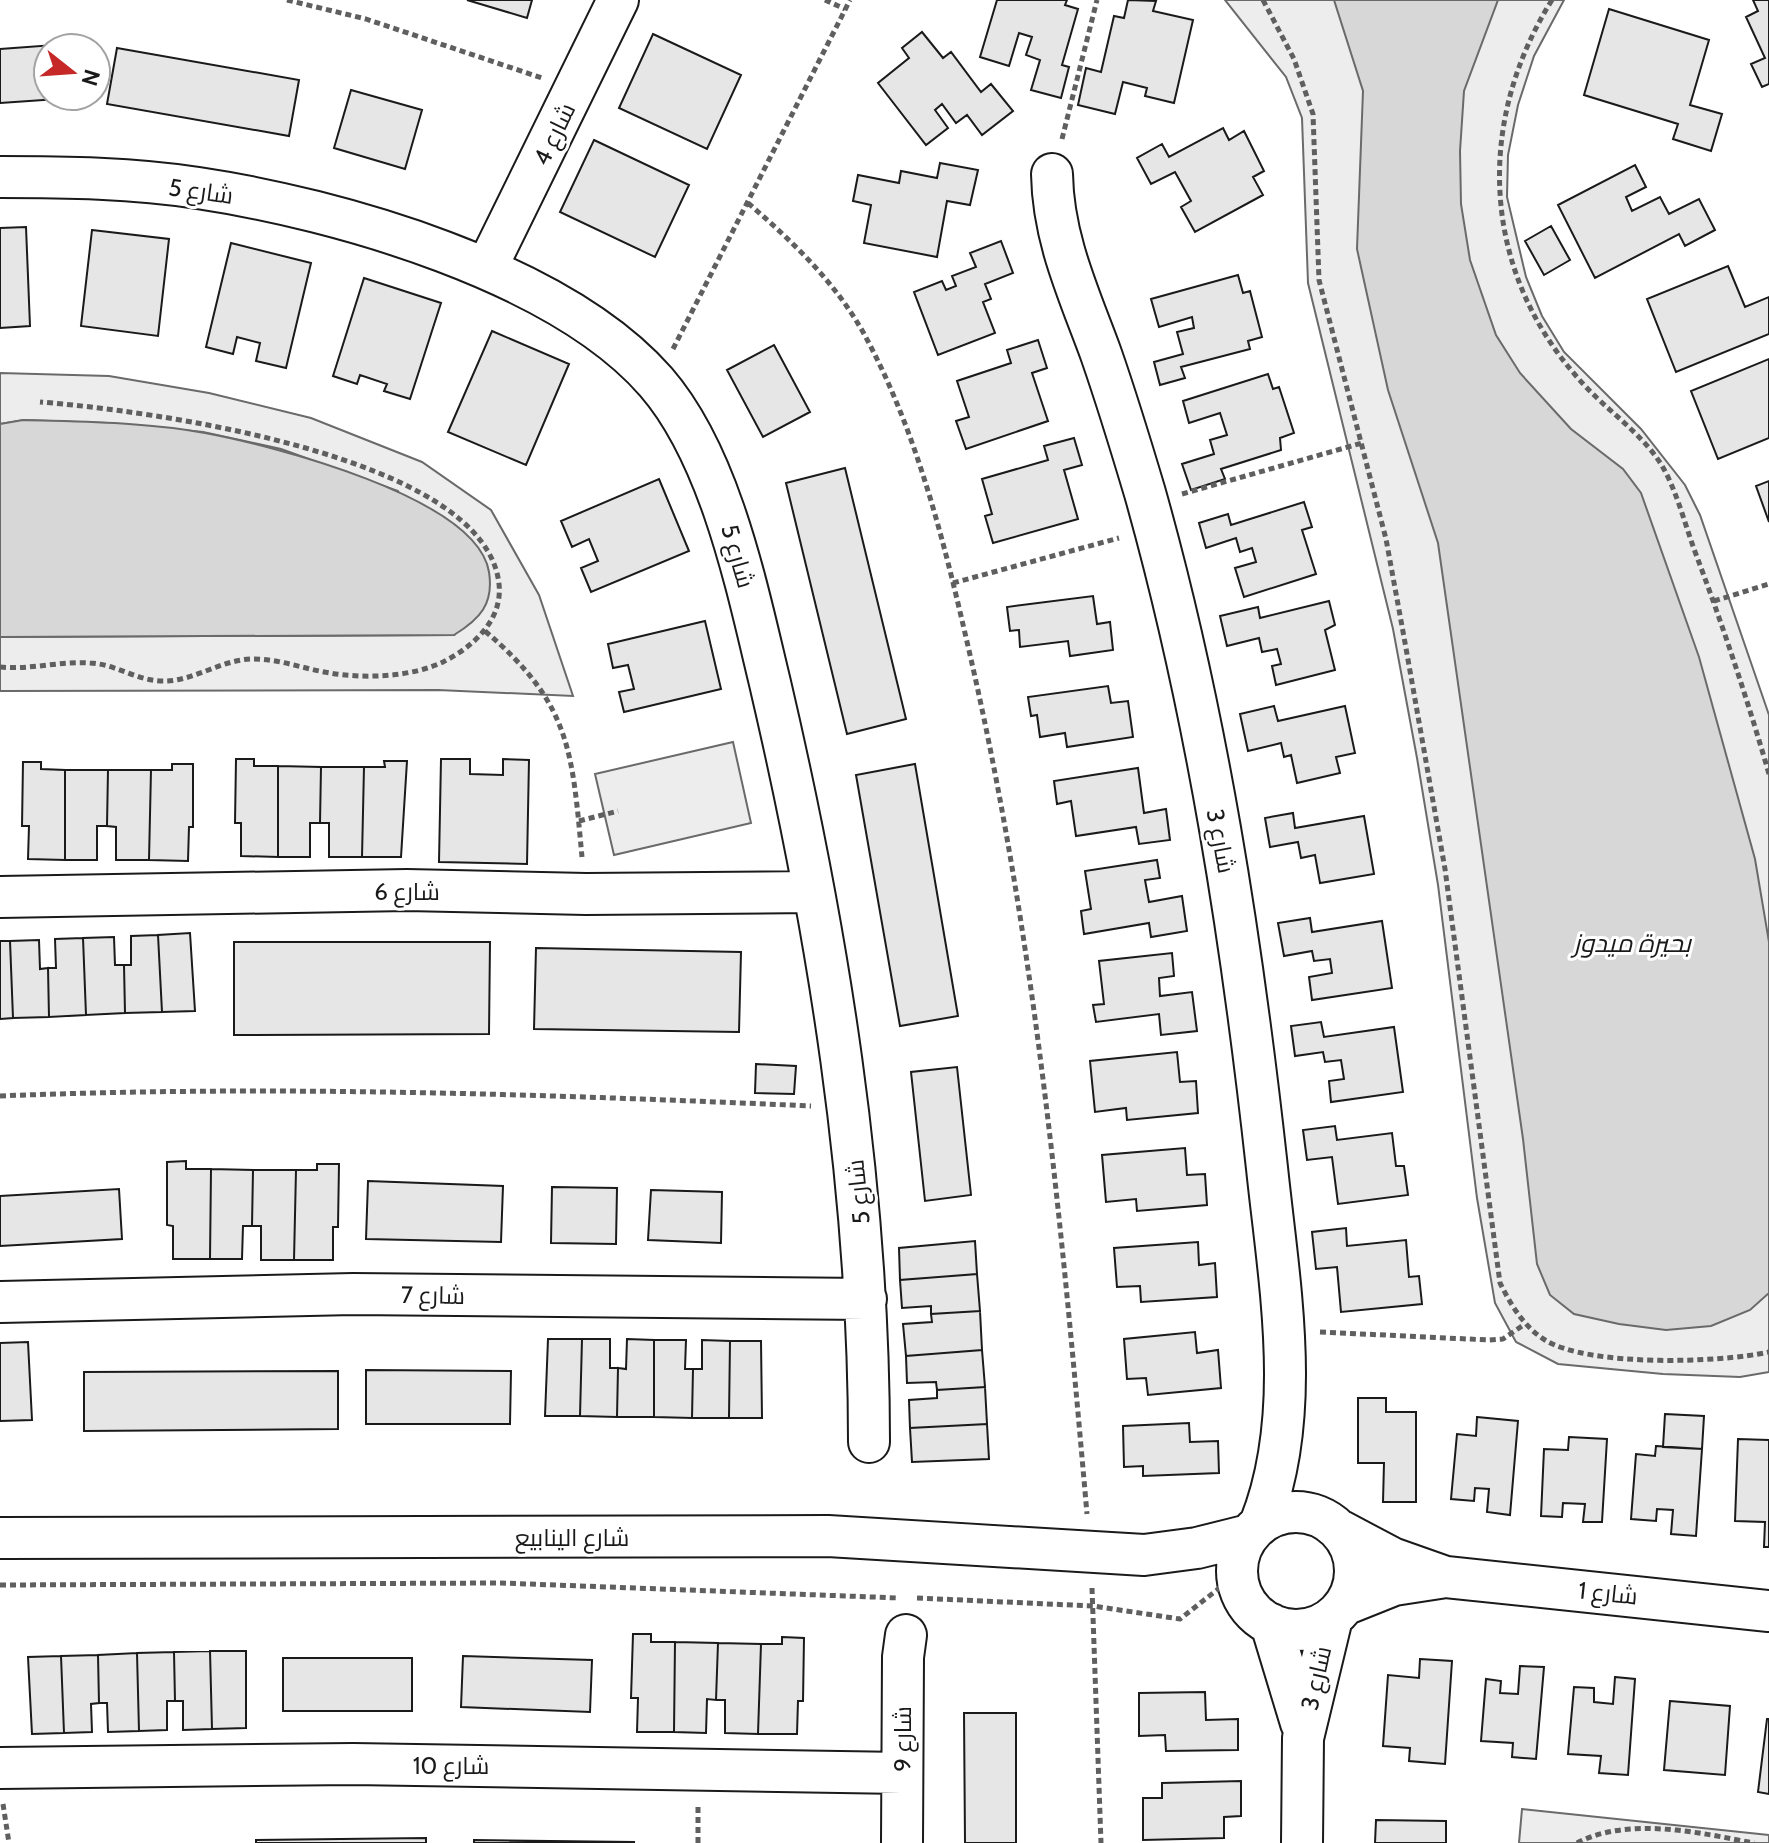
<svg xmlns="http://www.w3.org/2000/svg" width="1769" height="1843" font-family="Cabin,Cairo,sans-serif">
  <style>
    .built { fill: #ededed; stroke: #6a6a6a; stroke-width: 2 }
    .water { fill: #d7d7d7; stroke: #6a6a6a; stroke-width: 2 }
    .building { fill: #e6e6e6; stroke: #1a1a1a; stroke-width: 2 }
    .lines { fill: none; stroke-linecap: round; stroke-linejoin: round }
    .minor-casing { stroke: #1a1a1a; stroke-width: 44 }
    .path { stroke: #5f5f5f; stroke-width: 5; stroke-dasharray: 6 4; stroke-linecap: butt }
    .minor { stroke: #fff; stroke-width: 40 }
    .labels { text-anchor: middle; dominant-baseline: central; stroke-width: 6; stroke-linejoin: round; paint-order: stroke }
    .street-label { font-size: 24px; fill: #1a1a1a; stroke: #fff }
    .water-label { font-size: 26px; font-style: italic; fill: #1a1a1a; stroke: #fff }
  </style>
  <rect width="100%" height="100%" fill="#fff"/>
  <!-- built -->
  <path class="built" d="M1225,0H1564L1534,56L1518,105L1508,155L1507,197L1526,277L1542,316L1564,352L1641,429L1685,485L1700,515L1769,715V1372L1740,1377L1663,1374L1558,1364L1516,1342L1495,1303L1477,1198L1438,885L1417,758L1393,629L1308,283L1302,118L1286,77Z
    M0,373L109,376L209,393L311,418L422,462L491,510L539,595L573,696L438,690L0,691V637L454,635L398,491L281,449L203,432L109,423L24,420L0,424Z
    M733,742L751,823L614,855L595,774Z
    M1522,1809L1769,1835V1843H1519Z"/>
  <!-- water -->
  <path class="water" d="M1334,0H1498L1464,91L1460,151L1461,204L1470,260L1496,335L1520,373L1571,429L1623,469L1641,493L1699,657L1755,859L1769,942V1293L1750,1310L1711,1326L1666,1330L1619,1324L1574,1314L1550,1295L1537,1264L1523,1139L1438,543L1388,390L1357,249L1363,91Z
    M23,420C84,422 146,422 205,433C270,445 477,497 489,572C494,604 480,619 454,635L0,637V424Z"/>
  <!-- building -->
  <path class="building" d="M467,0H532L527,18Z
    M997,0H1067L1065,5L1078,9L1062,65L1069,67L1061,98L1031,90L1040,60L1026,55L1032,37L1019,33L1009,66L980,57Z
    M1128,0L1156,1L1153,11L1193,20L1174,103L1145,96L1147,88L1123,82L1115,114L1078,105L1086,68L1101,72L1114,16L1124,18Z
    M1753,0H1769V84L1762,87L1751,64L1765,58L1746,17L1758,11Z
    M1609,9L1709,40L1690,105L1722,114L1711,151L1673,139L1678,124L1584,95Z
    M922,32L943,58L951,52L981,92L991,84L1013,111L982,135L967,115L956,123L942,104L935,110L948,128L926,145L878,83L909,58L902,48Z
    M653,34L741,75L707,149L619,108Z
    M54,45V48H48V96L58,99L0,103V49Z
    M117,48L299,80L289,136L107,104Z
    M351,90L422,110L405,169L334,148Z
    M1223,128L1229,140L1244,131L1264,171L1253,177L1263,195L1195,232L1181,207L1191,201L1175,172L1151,184L1137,158L1162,144L1169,157Z
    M594,140L689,185L655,257L560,212Z
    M940,163L978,170L970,205L947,201L937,257L864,243L871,205L853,201L858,175L899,183L901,171L937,178Z
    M1635,165L1646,187L1626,197L1632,211L1660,197L1669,214L1699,199L1715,230L1685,246L1679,234L1595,278L1558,205Z
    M1551,226L1570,260L1544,275L1525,241Z
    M26,227L30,326L0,328V228Z
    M92,230L169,239L158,336L81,326Z
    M1001,241L1013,273L985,284L991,299L983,302L995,333L938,355L914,292L942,281L946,290L956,286L952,276L976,267L970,253Z
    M231,243L311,263L286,368L256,361L260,343L237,337L233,354L206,347Z
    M1728,266L1745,307L1769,297V334L1676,372L1647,299Z
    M1238,275L1243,293L1250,291L1262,337L1248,341L1250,349L1181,367L1185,378L1160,385L1154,362L1183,354L1177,332L1194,328L1192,317L1159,327L1151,299Z
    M364,278L441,303L410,399L384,391L387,384L360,375L357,384L333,376Z
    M492,331L569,364L526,465L448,432Z
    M1038,340L1047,368L1032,373L1048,421L966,449L956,421L969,417L957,381L1011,363L1007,350Z
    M774,345L810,412L763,437L727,370Z
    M1769,359V438L1718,459L1691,391Z
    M1268,374L1273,389L1279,387L1294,433L1280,438L1281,450L1221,469L1225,479L1191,490L1182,464L1214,454L1210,440L1227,435L1220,413L1189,423L1183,401Z
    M1074,438L1082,465L1064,470L1078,519L993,543L985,516L992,514L982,479L1048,460L1044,446Z
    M845,468L906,719L847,734L786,483Z
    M659,479L689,551L591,592L581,568L598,561L589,539L572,547L561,521Z
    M1769,481V522L1756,486Z
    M1304,502L1312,527L1302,530L1316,574L1244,597L1235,568L1256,562L1252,548L1240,552L1236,538L1206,548L1199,523L1228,514L1231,525Z
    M1093,596L1097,624L1110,622L1113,650L1070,656L1068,641L1020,647L1019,630L1010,631L1007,607Z
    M1329,601L1335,625L1325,630L1335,670L1276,685L1272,666L1281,664L1277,649L1262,652L1259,638L1227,646L1220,616L1258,607L1260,618Z
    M705,621L721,689L624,712L619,692L634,689L628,665L613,668L608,644Z
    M1108,686L1111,703L1128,701L1133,737L1067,747L1065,733L1040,737L1037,715L1031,716L1028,697Z
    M1274,706L1278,721L1345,706L1355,753L1336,757L1340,773L1297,783L1291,755L1284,757L1281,743L1248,751L1240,714Z
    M236,759H254V766H278V857L241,856V823H235Z
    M441,759H470V774L503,775V759L529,760L527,864L439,862Z
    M384,761H407L401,857H362L364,767H385Z
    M23,762H41V769L65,770V860L28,859L29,826H22Z
    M172,764H193V827H189L188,861L149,860L151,770H172Z
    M915,764L958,1016L900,1026L856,775Z
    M278,766L321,767L320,823H310V857H278Z
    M321,767H364L362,857H329V823H320Z
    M1138,768L1144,813L1166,809L1170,840L1139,844L1136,827L1076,836L1071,801L1057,804L1054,781Z
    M65,770H108L107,826H97V860H65Z
    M108,770H151L149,860H116V827L107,826Z
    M1293,813L1295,828L1364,816L1374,874L1320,883L1315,855L1301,858L1298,842L1270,847L1265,818Z
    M1157,860L1160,878L1145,880L1149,902L1182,896L1187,931L1151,937L1149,923L1084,934L1081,911L1091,909L1085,871Z
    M1310,918L1312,932L1382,921L1392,988L1312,1000L1309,977L1332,973L1330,959L1314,961L1312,951L1284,956L1278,923Z
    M190,933L195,1011L162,1012L158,935Z
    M158,935L162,1012L125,1013L124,965H131V936Z
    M114,937L115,965H124L125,1013L86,1015L83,938Z
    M83,938L86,1015L49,1017L48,968H56L55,939Z
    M39,940L40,969L48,968L49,1017L13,1018L10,941Z
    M0,941H10L13,1018L0,1019Z
    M234,942H490L489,1034L234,1035Z
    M536,948L741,952L739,1032L534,1029Z
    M1172,953L1174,976L1159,978L1160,996L1192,992L1197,1031L1161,1035L1159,1014L1096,1022L1093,1005L1104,1004L1099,961Z
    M1321,1022L1324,1037L1394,1027L1403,1092L1331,1102L1329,1081L1344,1079L1341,1060L1325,1062L1323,1052L1295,1056L1291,1026Z
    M1177,1052L1180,1082L1196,1081L1198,1113L1127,1120L1126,1108L1095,1112L1090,1061Z
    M756,1064L796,1066L794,1094L755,1093Z
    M957,1067L971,1195L925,1201L911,1072Z
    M1335,1126L1337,1140L1392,1133L1396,1166H1404L1408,1195L1338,1204L1332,1157L1307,1160L1303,1130Z
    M1185,1148L1187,1175L1205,1174L1207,1205L1137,1211L1136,1199L1106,1202L1102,1155Z
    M186,1161V1169H211L210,1259H173V1226L167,1225V1162Z
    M317,1164H339L338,1227H333V1260H294L296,1170H317Z
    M211,1169L253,1170L252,1226H243L242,1259H210Z
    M253,1170H296L294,1260H261V1226H252Z
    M368,1181L503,1186L501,1242L366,1239Z
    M552,1187L617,1188L616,1244L551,1243Z
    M119,1189L122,1239L0,1246V1196Z
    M651,1190L722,1192L721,1243L648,1240Z
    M1346,1228L1347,1246L1406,1240L1409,1277L1419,1276L1422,1304L1341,1312L1337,1267L1316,1269L1312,1232Z
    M975,1241L977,1274L900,1280L899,1248Z
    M1198,1242L1199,1265L1215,1263L1217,1297L1141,1302L1140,1286L1117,1287L1114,1248Z
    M977,1274L980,1311L931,1314V1306L902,1308L900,1280Z
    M980,1311L982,1350L906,1356L903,1324L932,1322L931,1314Z
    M1195,1332L1197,1353L1218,1350L1221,1388L1148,1395L1146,1378L1127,1379L1124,1339Z
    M548,1339H582L580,1416H545Z
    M582,1339H610V1368H618L617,1417L580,1416Z
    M627,1339L654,1340V1417H617L618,1368L626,1369Z
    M654,1340H686L685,1369H693L692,1418L654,1417Z
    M702,1340L730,1341L729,1418H692L693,1369H702Z
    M730,1341H761L762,1418H729Z
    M28,1342L32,1420L0,1421V1343Z
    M982,1350L985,1387L937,1390L936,1382L907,1383L906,1356Z
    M366,1370L511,1371L510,1424H366Z
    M338,1371V1429L84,1431V1372Z
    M985,1387L987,1424L910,1428L909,1400L937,1398V1390Z
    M1358,1398H1386V1412H1416V1502H1383L1384,1463H1358Z
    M1665,1414L1704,1416L1702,1449L1663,1447Z
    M1477,1417L1518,1421L1510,1515L1487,1512L1489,1489L1475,1488L1474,1501L1451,1499L1457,1434L1476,1436Z
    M1189,1423L1190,1442L1218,1441L1219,1473L1143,1476V1466L1124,1467L1123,1426Z
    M987,1424L989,1459L912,1462L910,1428Z
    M1569,1437L1607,1439L1602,1522H1583L1585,1504L1563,1503L1562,1517L1541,1516L1544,1449L1568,1450Z
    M1738,1439L1769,1440V1547H1764L1765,1522L1735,1521Z
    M1656,1446L1702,1449L1696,1536L1671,1534L1673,1510L1657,1509L1656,1521L1631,1519L1636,1454L1655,1456Z
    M633,1634H651V1642H675L674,1732H637L638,1698H631Z
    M782,1637L804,1638L803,1701H798L797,1734H758L761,1644H782Z
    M675,1642L718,1643L716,1700L707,1699L706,1733L674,1732Z
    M718,1643L761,1644L758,1734L725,1733V1700H716Z
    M210,1651L212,1729L183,1730V1701H175L174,1652Z
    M210,1651H246V1728L212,1729Z
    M174,1652L175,1701H167V1730L139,1731L137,1653Z
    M137,1653L139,1731L108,1732L107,1703H99L98,1655Z
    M98,1655L99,1703L91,1704L92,1732L64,1733L61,1656Z
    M61,1656L64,1733L32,1734L28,1657Z
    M463,1656L592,1660L590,1712L461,1707Z
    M283,1658H412V1711H283Z
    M1420,1659L1452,1661L1445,1764L1409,1761L1410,1748L1383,1746L1388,1675L1419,1678Z
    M1520,1666L1544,1667L1536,1759L1512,1757L1513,1743L1481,1741L1486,1679L1501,1681L1500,1693L1518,1694Z
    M1615,1677L1635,1679L1628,1775L1599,1773L1601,1756L1568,1754L1574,1687L1594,1688V1702L1613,1704Z
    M1205,1692L1206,1720L1238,1719V1750L1166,1751L1165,1735L1139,1736V1693Z
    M1670,1701L1730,1706L1725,1775L1664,1770Z
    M964,1713H1016V1843H965Z
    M1767,1719H1769V1794L1758,1792Z
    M1241,1781V1816L1224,1817V1838L1143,1840V1798H1162V1783Z
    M1376,1820L1446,1821V1843H1375Z
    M426,1838V1843H256V1840Z
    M474,1840L635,1842L474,1843Z"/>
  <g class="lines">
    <!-- minor casing -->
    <g class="minor-casing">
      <path id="minor" d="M1052,174C1053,239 1079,294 1101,354C1117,400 1131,446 1145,493C1207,713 1242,941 1267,1168C1279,1283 1304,1414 1260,1524
        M0,177C66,177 133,178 198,188C338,209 560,272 656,382C721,457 747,588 770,683C828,931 869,1186 869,1442
        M487,267L618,0
        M0,897L407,890L586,894L814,892
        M0,1302L353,1294L866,1299
        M1237 1571a59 59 0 1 1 118 0a59 59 0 1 1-118 0Z
        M1341,1531L1392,1558L1443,1576
        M0,1538L828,1536L1144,1555L1197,1548L1249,1535
        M1344,1605L1394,1585L1446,1577L1769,1611
        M1271,1624L1301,1723
        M0,1768L353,1764L902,1773
        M902,1843L903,1657L906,1635
        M1302,1843L1303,1738L1332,1618"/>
    </g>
    <!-- path -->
    <path class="path" d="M287,0L366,19L542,78
      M825,0L845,9
      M1263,0L1294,59L1313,114L1319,280L1386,539L1404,637L1445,869L1500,1283C1511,1305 1524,1327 1545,1340C1588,1367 1720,1363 1769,1352
      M1552,0C1476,121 1481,268 1577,377C1603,408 1639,430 1661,464C1676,489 1684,521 1694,549C1722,623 1747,698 1769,774
      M1062,139L1097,0
      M748,203C792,241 834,281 863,332C920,436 947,554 973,668C1036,948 1062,1229 1087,1514
      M673,349L850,0
      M1182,494L1362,443
      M953,583L1119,538
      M1714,601L1769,584
      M485,631C571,704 572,751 582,857
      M0,667C30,670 60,661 90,663C115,664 136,680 160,681C192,683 221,659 253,659C280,659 304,669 330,673C365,679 411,677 443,662C473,647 503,620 499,584C485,454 143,410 40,402
      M579,821L618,811
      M0,1096C270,1085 541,1094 811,1106
      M1320,1332L1489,1340L1503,1339L1525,1324
      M0,1585L501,1583L899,1598
      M1092,1588L1101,1843
      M917,1598L1093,1606L1180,1619L1222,1586
      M3,1804L9,1843
      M698,1843V1804
      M1577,1843C1628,1816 1701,1833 1754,1843"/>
    <!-- minor -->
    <use href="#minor" class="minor"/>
  </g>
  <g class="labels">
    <!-- street labels -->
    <g class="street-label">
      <text transform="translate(554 134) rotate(-64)">شارع 4</text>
      <text transform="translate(201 191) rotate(8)">شارع 5</text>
      <text transform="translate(738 556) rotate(74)">شارع 5</text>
      <text transform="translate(1221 841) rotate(79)">شارع 3</text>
      <text x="407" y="891">شارع 6</text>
      <text transform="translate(858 1192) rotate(-96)">شارع 5</text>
      <text transform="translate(433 1295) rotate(1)">شارع 7</text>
      <text x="572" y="1537">شارع الينابيع</text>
      <text transform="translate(1608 1593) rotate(6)">شارع 1</text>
      <text transform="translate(1316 1678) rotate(-77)">شارع 3</text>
      <text transform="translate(902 1739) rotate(-90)">شارع 9</text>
      <text x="451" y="1765">شارع 10</text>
    </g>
    <!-- water labels -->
    <g class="water-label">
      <text x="1632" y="943">بحيرة ميدوز</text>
    </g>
  </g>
  <!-- north arrow -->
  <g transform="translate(72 72) rotate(107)"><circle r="38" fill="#ffffff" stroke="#a3a3a3" stroke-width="2"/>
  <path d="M0-6L14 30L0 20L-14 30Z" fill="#c62828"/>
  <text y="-12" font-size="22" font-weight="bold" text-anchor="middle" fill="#1a1a1a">N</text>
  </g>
</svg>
